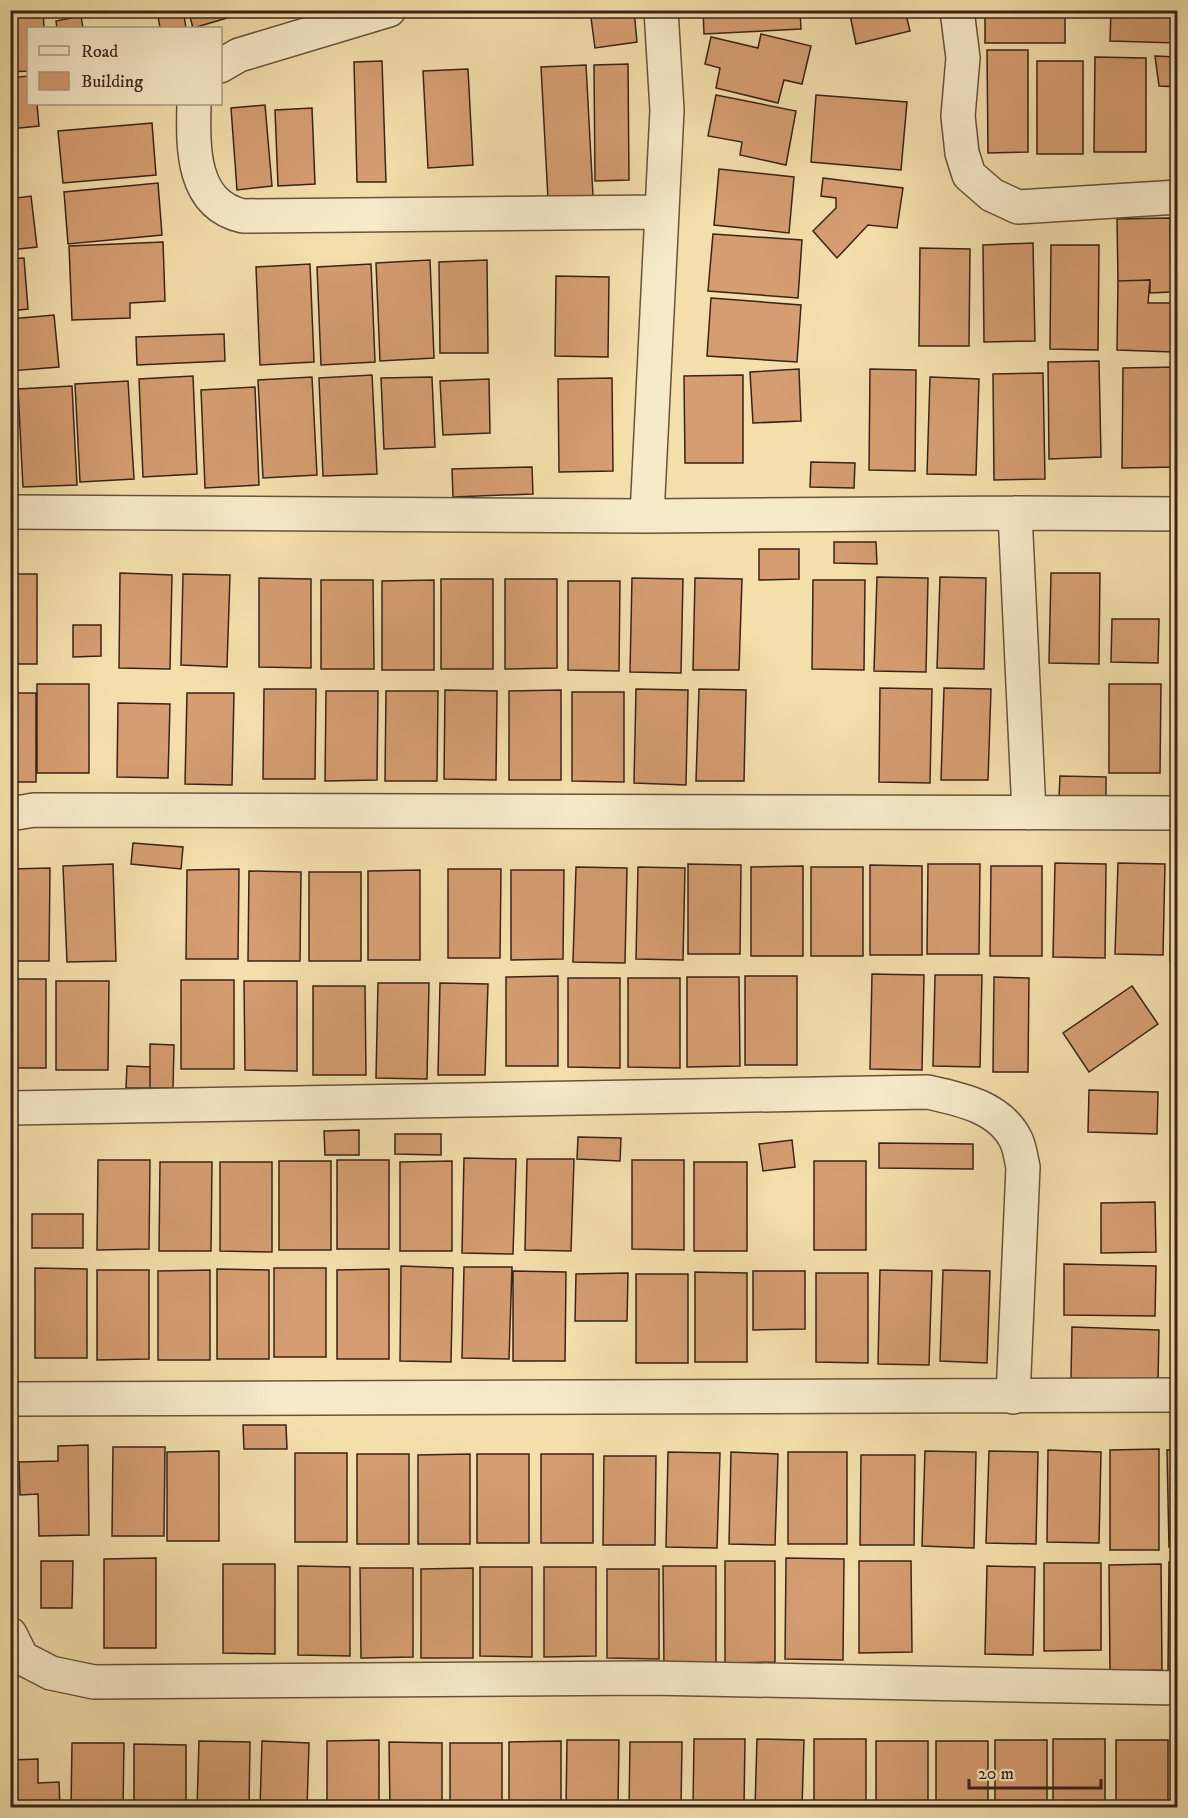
<svg xmlns="http://www.w3.org/2000/svg" width="1188" height="1818" font-family="'IM FELL DW Pica',serif">
  <style>
    .building { fill: #d59d71; stroke: #3a2318; stroke-width: 1.5 }
    .lines { fill: none; stroke-linecap: round; stroke-linejoin: round }
    .street-casing { stroke: #68523d; stroke-width: 36 }
    .street { stroke: #f7eac9; stroke-width: 33 }
  </style>
  <rect width="100%" height="100%" fill="#f3deac"/>
  <filter id="stains"><feTurbulence type="fractalNoise" baseFrequency=".00333" numOctaves="4"/><feColorMatrix values="0 0 0 0 .2 0 0 0 0 .09 0 0 0 0 .02 0 0 0 .5 -.17"/></filter>
  <radialGradient id="worn" r=".72"><stop offset=".6" stop-color="#630" stop-opacity="0"/><stop offset="1" stop-color="#630" stop-opacity=".3"/></radialGradient>
  <!-- building -->
  <path class="building" d="M10,10H43L44,28H28V71L10,72Z
    M157,10H183L186,28H160Z
    M188,10H240L241,14L193,28Z
    M590,10H634L637,42L595,48Z
    M703,10H800L801,29L704,34Z
    M849,10H905L910,31L856,44Z
    M985,10H1065V43H985Z
    M1111,10H1178V43L1110,41Z
    M81,16L83,28H57L56,21Z
    M761,34L811,46L802,84L784,80L778,103L716,88L720,68L705,64L711,37L758,48Z
    M987,50H1028V152L988,153Z
    M1155,56L1178,57V87L1159,86Z
    M1095,57L1146,58V152H1094Z
    M382,61L386,182H357L354,62Z
    M1037,61H1083V154H1037Z
    M628,64L629,180L595,181L594,65Z
    M586,65L593,196L548,199L541,67Z
    M468,69L473,165L428,168L423,71Z
    M28,76V104H37L39,126L10,129V78Z
    M716,95L796,111L786,165L740,155L742,142L708,136Z
    M816,95L907,102L901,170L811,162Z
    M265,105L272,186L237,190L231,108Z
    M312,108L315,184L278,186L275,110Z
    M152,123L156,175L63,183L58,131Z
    M719,169L794,177L789,233L714,225Z
    M823,178L903,188L897,228L868,225L837,258L813,231L836,208V198L821,196Z
    M158,183L162,235L68,244L64,192Z
    M31,196L37,247L10,250V199Z
    M1170,218L1171,292L1150,293V280L1118,281L1117,219Z
    M713,234L802,240L798,298L708,291Z
    M163,242L165,301L130,303V318L72,320L69,246Z
    M1033,243L1035,341L984,342L983,245Z
    M1051,245H1099L1098,350L1050,349Z
    M920,248L970,249L969,346H919Z
    M24,258L28,309L10,311V259Z
    M430,260L434,358L380,361L376,263Z
    M487,260L488,353H440L439,262Z
    M310,264L314,362L260,365L256,267Z
    M371,264L375,362L321,365L317,267Z
    M556,276L609,277L608,357L555,356Z
    M1150,280L1148,303H1175L1174,352L1117,350L1118,281Z
    M711,298L801,305L797,362L707,356Z
    M54,315L59,367L10,371V319Z
    M224,334L225,361L137,365L136,337Z
    M1099,361L1101,457L1049,459L1048,362Z
    M1177,367V467L1122,468L1123,368Z
    M799,369L801,421L753,423L750,372Z
    M870,369L916,370L915,471L869,470Z
    M1043,373L1045,479L994,480L993,374Z
    M372,375L377,474L323,476L319,378Z
    M743,375V463H685L684,376Z
    M193,376L197,474L143,477L139,379Z
    M312,377L317,475L263,478L258,380Z
    M432,377L435,447L384,449L381,378Z
    M930,377L979,379L976,475L927,474Z
    M612,378L613,471L559,472L558,379Z
    M489,379L490,433L443,435L440,381Z
    M128,381L134,479L80,482L75,384Z
    M72,386L77,485L23,487L18,389Z
    M255,387L259,485L205,488L201,390Z
    M811,462L855,463L854,488L810,487Z
    M532,467L533,494L453,497L452,469Z
    M834,542H876L877,564L834,563Z
    M759,549H799V579L759,580Z
    M1175,571H1178V657H1171Z
    M120,573L172,575L170,669L119,668Z
    M1051,573H1100L1099,664L1049,663Z
    M10,574H37V664H10Z
    M183,574L230,575L227,667L181,665Z
    M877,577L928,578L926,672L874,671Z
    M940,577L986,578L984,669L937,668Z
    M259,578L311,579V668L259,667Z
    M632,578L683,579L681,673L630,672Z
    M695,578L742,579L739,670H693Z
    M441,579H493V669H441Z
    M505,579H557V668L505,669Z
    M321,580H373L374,669H321Z
    M434,580V670H382V581Z
    M813,580H865L864,670L812,669Z
    M568,581H620L619,671L568,670Z
    M1112,619H1159L1158,663L1111,662Z
    M73,625H101V656L73,657Z
    M1171,683H1178V769L1172,770Z
    M37,684H89V773H37Z
    M1109,684H1161L1160,773H1109Z
    M880,688L932,689L930,783L879,782Z
    M944,688L991,689L988,780H941Z
    M264,689H316L315,779H263Z
    M636,689L688,690L686,785L634,783Z
    M699,689L746,690L744,781H696Z
    M445,690L497,691L496,780L444,779Z
    M561,690V780H509V691Z
    M326,691H378L377,780L325,781Z
    M386,691H438L437,781H385Z
    M572,692H624V782L572,781Z
    M10,693H36V782H10Z
    M187,693H234L232,785L185,784Z
    M118,703L170,704L168,778L117,777Z
    M1060,776L1106,777V798L1059,797Z
    M133,843L183,847L181,869L131,864Z
    M1173,851H1178V898H1171Z
    M1055,863L1106,864L1105,958L1053,957Z
    M1118,863L1165,864L1163,955L1115,954Z
    M113,864L116,961L67,962L63,866Z
    M688,864L741,865L740,954H688Z
    M928,864H980L979,954H927Z
    M870,865L922,866V955H870Z
    M803,866V956H751V867Z
    M991,866H1042V956H990Z
    M576,867L627,868L625,963L573,962Z
    M638,867L685,868L683,960L636,959Z
    M811,867H863V956H811Z
    M50,868L49,961H10V869Z
    M239,869L238,959H186L187,870Z
    M448,869H501L500,958H448Z
    M420,870V960H368V871Z
    M511,870H564L563,959L511,960Z
    M249,871L301,872L300,961H248Z
    M309,872H361V961H309Z
    M1172,910H1178V961H1170Z
    M872,974L924,975L922,1070L870,1069Z
    M1173,974H1178V1026H1173Z
    M935,975H982L980,1067L933,1066Z
    M558,976V1066H506V977Z
    M745,976H797V1065H745Z
    M687,977H739L740,1066L687,1067Z
    M994,977L1029,978L1028,1072H993Z
    M568,978H620V1068L568,1067Z
    M628,978H680V1068L628,1067Z
    M10,979H46V1068H10Z
    M181,980H234V1069H181Z
    M56,981H109L108,1070H56Z
    M244,981H297V1071L245,1070Z
    M378,983H429L427,1079L376,1078Z
    M440,983L488,984L485,1075H438Z
    M313,986H365L366,1075H313Z
    M1132,986L1158,1024L1089,1072L1063,1033Z
    M1174,1033H1178V1085H1173Z
    M150,1044L174,1045L173,1088H150Z
    M127,1066L150,1067V1088H126Z
    M1176,1088H1178V1140H1176Z
    M1089,1090L1158,1092L1157,1134L1088,1132Z
    M359,1130V1155H325L324,1131Z
    M395,1134H441V1155L395,1154Z
    M578,1137L621,1138L620,1161L577,1159Z
    M792,1140L795,1167L763,1171L759,1144Z
    M879,1143L973,1144V1169L879,1168Z
    M1176,1143H1178V1196H1175Z
    M464,1158L516,1159L513,1254L462,1253Z
    M527,1159H574L571,1251L525,1250Z
    M98,1160H150L149,1249L97,1250Z
    M337,1160H389V1249H337Z
    M632,1160H684V1250L632,1249Z
    M279,1161H331V1250H279Z
    M452,1161V1251H400V1162Z
    M814,1161H866V1250H814Z
    M160,1162H212L211,1251H159Z
    M220,1162H272V1252L220,1251Z
    M694,1162H747V1251H694Z
    M10,1184L14,1244H10Z
    M1155,1202L1156,1252L1101,1253V1203Z
    M1177,1205H1178V1252H1175Z
    M32,1214H83V1248H32Z
    M1064,1264L1156,1266L1155,1316L1064,1315Z
    M1174,1265H1178V1317L1173,1316Z
    M12,1266L15,1353H10V1266Z
    M401,1266L453,1268L451,1362L400,1361Z
    M464,1267H512L509,1359L462,1358Z
    M35,1268L87,1269V1358H35Z
    M274,1268H326V1357H274Z
    M217,1269L269,1270V1359H217Z
    M389,1269V1359H337V1270Z
    M97,1270H149V1359L97,1360Z
    M210,1270V1360H158V1271Z
    M880,1270L932,1271L929,1365L878,1364Z
    M943,1270L990,1271L987,1363L940,1361Z
    M513,1271L566,1272L565,1361H513Z
    M753,1271H805V1329L753,1330Z
    M695,1272L747,1273V1362H695Z
    M628,1273L627,1321H575L576,1274Z
    M816,1273H868V1363L816,1362Z
    M636,1274H688V1363H636Z
    M1176,1326L1178,1327V1379H1176Z
    M1072,1327L1159,1330L1158,1381L1071,1378Z
    M243,1425H286L287,1449H244Z
    M88,1445L89,1535L39,1536L38,1494L20,1495L19,1462L58,1461V1446Z
    M113,1447H165L164,1536H112Z
    M1159,1449V1550H1110V1450Z
    M1048,1450L1101,1452L1099,1543L1047,1542Z
    M1167,1450H1178V1547H1169Z
    M219,1451V1541H167V1452Z
    M925,1451L976,1452L974,1548L922,1546Z
    M989,1451L1038,1452L1036,1544L986,1543Z
    M668,1452L720,1453L717,1548L666,1547Z
    M731,1452L778,1454L775,1545L729,1544Z
    M788,1452H847V1544H788Z
    M295,1453H347V1542H295Z
    M357,1454H409V1544H357Z
    M470,1454V1544H418V1455Z
    M477,1454H529V1543H477Z
    M541,1454H593V1543H541Z
    M861,1455H915L914,1545H860Z
    M604,1456H656L655,1545H603Z
    M156,1558V1648H104V1559Z
    M786,1558L844,1559L843,1660L785,1659Z
    M41,1561H73L72,1608H41Z
    M725,1561H775V1662L725,1663Z
    M859,1561H911L912,1652L859,1653Z
    M1169,1562H1178V1671H1168Z
    M1044,1563H1101V1650L1044,1651Z
    M223,1564H275V1654L223,1653Z
    M1161,1564L1162,1670L1110,1671L1109,1565Z
    M298,1566L350,1567V1656L298,1655Z
    M663,1566H716V1668H664Z
    M987,1566L1035,1567L1033,1655L985,1654Z
    M480,1567H532V1657L480,1656Z
    M544,1567H596V1656L544,1657Z
    M360,1568H413V1657L361,1658Z
    M473,1568V1658H421V1569Z
    M607,1569H659V1659L607,1658Z
    M694,1739H745L744,1808H693Z
    M757,1739L804,1740L802,1808H755Z
    M814,1739H866V1808H814Z
    M1053,1739H1105V1808H1053Z
    M379,1740V1808H327V1741Z
    M567,1740H619L618,1808H566Z
    M995,1740H1047V1808H995Z
    M1116,1740H1168V1808H1116Z
    M199,1741L250,1742L249,1808H197Z
    M262,1741L309,1743L307,1808H260Z
    M561,1741V1808H509V1742Z
    M876,1741H928V1808H876Z
    M936,1741H988V1808H936Z
    M389,1742L442,1743V1808H390Z
    M630,1742H682L681,1808H629Z
    M72,1743H124L123,1808H71Z
    M450,1743H502V1808H450Z
    M134,1744L186,1745V1808H134Z
    M38,1759V1783L59,1782L60,1808H10V1760Z"/>
  <g class="lines">
    <!-- street casing -->
    <g class="street-casing">
      <path id="street" d="M957,10L963,58L958,116L962,153L969,175L992,195L1018,207L1178,197
        M220,66L239,55L389,10
        M194,104C193,147 191,204 243,216L660,212
        M10,512L647,516L1015,513L1178,514
        M1015,513L1029,813
        M647,516L667,110L661,10
        M10,814L34,810L1178,813
        M10,1108L928,1092C960,1099 1000,1107 1016,1140C1020,1148 1021,1159 1023,1167L1013,1397
        M10,1399L1178,1395
        M10,1634L22,1658L51,1673L94,1682L650,1678L1178,1688"/>
    </g>
    <!-- street -->
    <use href="#street" class="street"/>
  </g>
  <!-- margin -->
  <rect width="1188" height="1818" fill="none" stroke="#f3deac" stroke-width="36"/>
  <rect x="12" y="12" width="1164" height="1794" fill="none" stroke="#3a2318" stroke-width="3"/>
  <rect x="18" y="18" width="1152" height="1782" fill="none" stroke="#3a2318" stroke-width="1.5"/>
  <!-- legend -->
  <rect x="27" y="27" width="195" height="78" fill="#f7eac9" stroke="#ab9a82" stroke-width="1.5"/>
  <rect x="39" y="46" width="30" height="9" fill="#f7eac9" stroke="#ab9a82" stroke-width="1.5"/>
  <text x="81" y="57" font-size="18" fill="#3a2318">Road</text>
  <rect x="39" y="72" width="30" height="18" fill="#d59d71" stroke="#ab9a82" stroke-width="1.5"/>
  <text x="81" y="87" font-size="18" fill="#3a2318">Building</text>
  <!-- scale -->
  <path d="M969 1779v9h132v-9" fill="none" stroke="#3a2318" stroke-width="3"/>
  <text x="978" y="1779" font-size="18" fill="#3a2318" stroke="#f7eac9" stroke-width="4.5" paint-order="stroke">20 m</text>
  <rect width="100%" height="100%" filter="url(#stains)"/>
  <rect width="100%" height="100%" fill="url(#worn)"/>
</svg>
